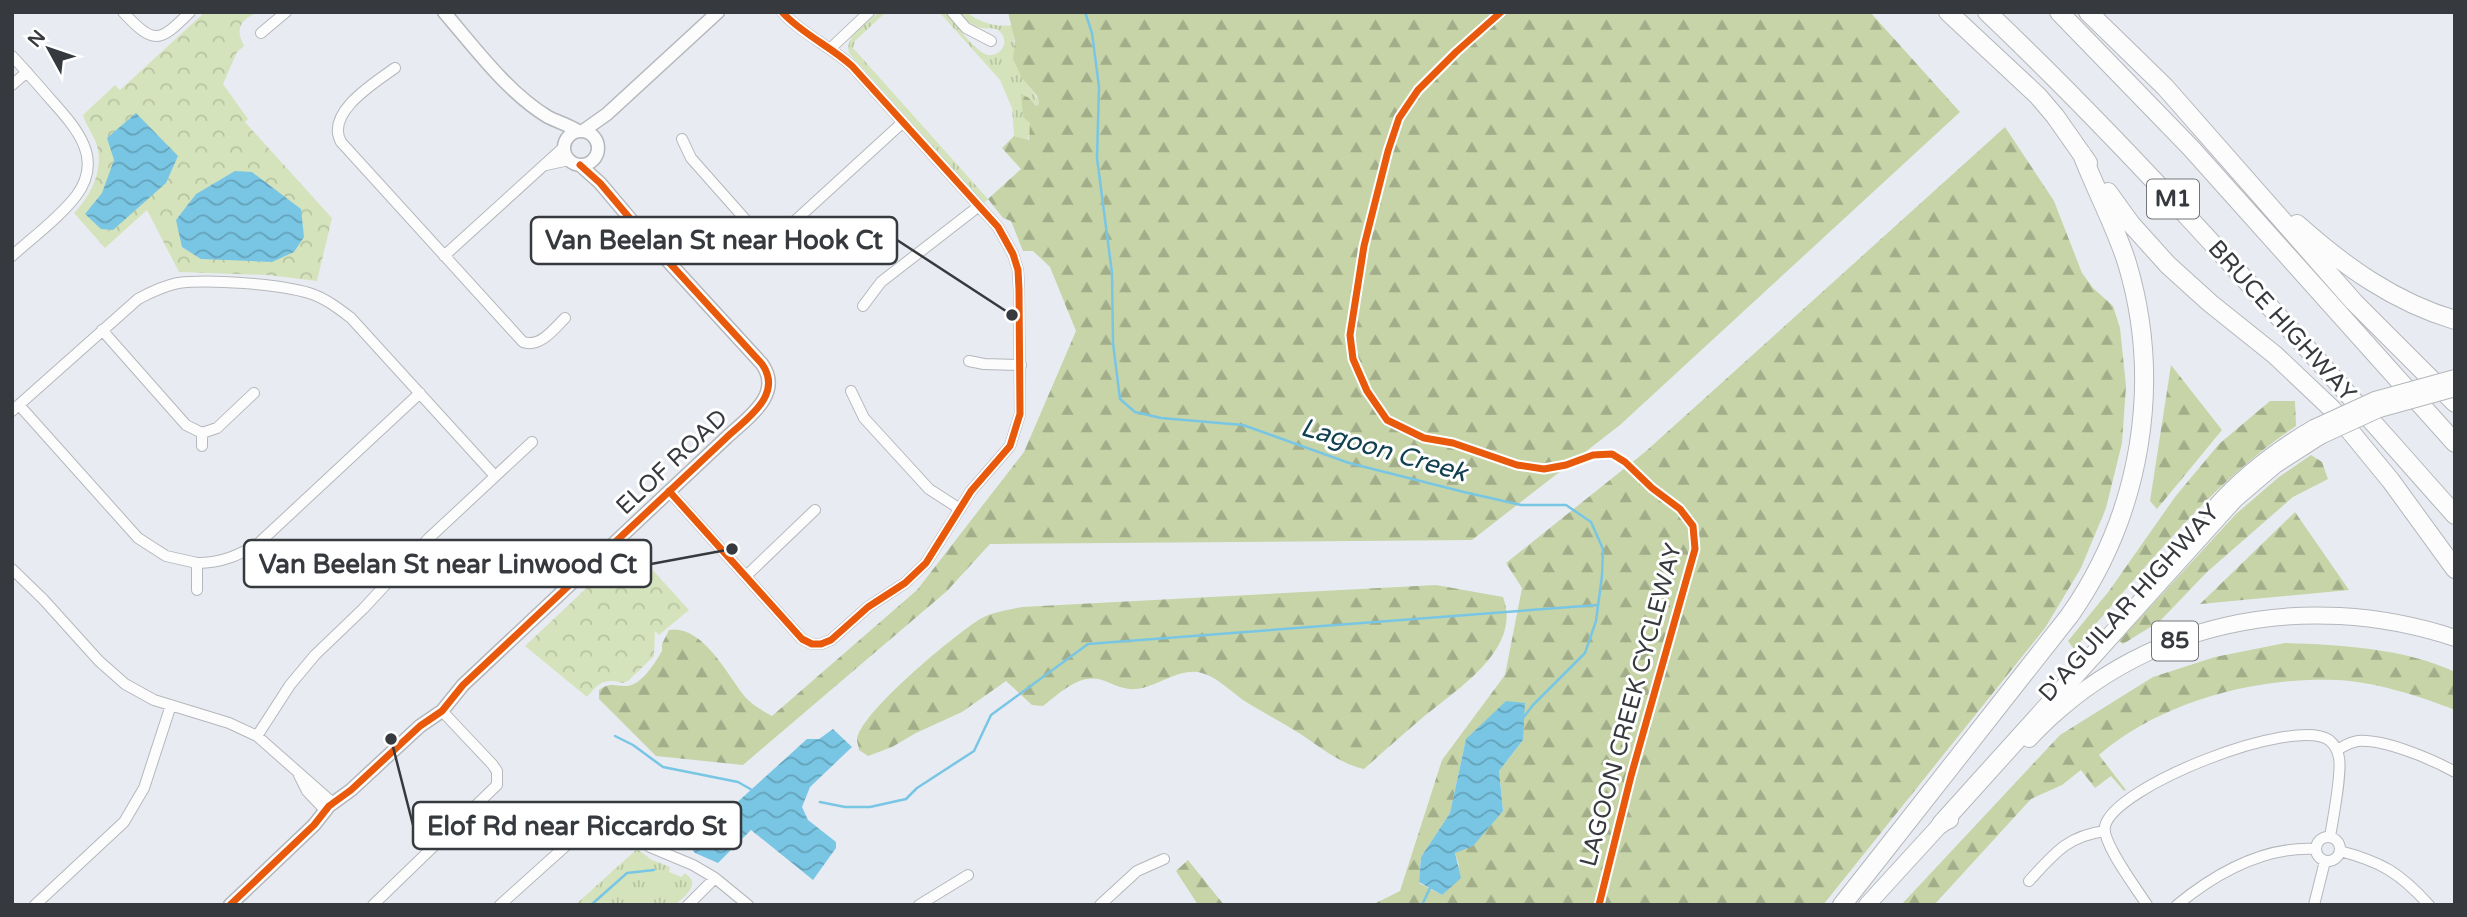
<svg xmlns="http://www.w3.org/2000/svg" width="2467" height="917" font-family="'Varela Round',sans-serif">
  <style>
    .grass { fill: url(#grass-tufts) }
    .forest { fill: url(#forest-firs); fill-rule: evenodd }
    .park { fill: url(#park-crowns) }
    .water { fill: url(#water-waves) }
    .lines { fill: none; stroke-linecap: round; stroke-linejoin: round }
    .stream { stroke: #79c6e4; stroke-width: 2.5 }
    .minor-casing { stroke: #b4b7bb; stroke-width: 12 }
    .tertiary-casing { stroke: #b4b7bb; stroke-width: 15 }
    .trunk-casing { stroke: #b4b7bb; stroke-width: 18 }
    .motorway-casing { stroke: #b4b7bb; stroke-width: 20 }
    .minor { stroke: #fcfcfd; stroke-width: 10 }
    .tertiary { stroke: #fcfcfd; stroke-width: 12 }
    .trunk { stroke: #fcfcfd; stroke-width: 16 }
    .motorway { stroke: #fcfcfd; stroke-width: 18 }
    .trunk-bridge-casing { stroke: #b4b7bb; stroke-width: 18; stroke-linecap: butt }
    .motorway-bridge-casing { stroke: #b4b7bb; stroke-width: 20; stroke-linecap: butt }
    .trunk-bridge { stroke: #fcfcfd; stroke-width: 16 }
    .motorway-bridge { stroke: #fcfcfd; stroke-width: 18 }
    .cycleway-casing { stroke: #fff; stroke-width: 11 }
    .cycleway { stroke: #e8590c; stroke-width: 7 }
    .labels { text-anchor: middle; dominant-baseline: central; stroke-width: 6; stroke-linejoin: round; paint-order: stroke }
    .shield { fill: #fff; stroke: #727477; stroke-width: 2 }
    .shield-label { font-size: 23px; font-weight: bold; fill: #36393d }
    .street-label { font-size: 24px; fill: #36393d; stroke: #fff }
    .water-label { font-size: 26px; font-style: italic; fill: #114051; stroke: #fff }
    .leader { fill: none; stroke: #36393d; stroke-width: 2.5 }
    .callout-dot { fill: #36393d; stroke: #fff; stroke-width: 2.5 }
    .callout { fill: #fff; stroke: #36393d; stroke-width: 2.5 }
    .callout-label { font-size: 26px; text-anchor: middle; font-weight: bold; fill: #36393d }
  </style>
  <defs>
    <pattern id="grass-tufts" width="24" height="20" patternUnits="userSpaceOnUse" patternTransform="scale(1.75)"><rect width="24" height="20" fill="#d5e3bc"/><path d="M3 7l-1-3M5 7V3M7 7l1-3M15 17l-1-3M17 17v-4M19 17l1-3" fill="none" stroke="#b7c4a2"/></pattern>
    <pattern id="forest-firs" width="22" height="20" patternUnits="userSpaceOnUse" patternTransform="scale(1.75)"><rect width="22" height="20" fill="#c6d4a8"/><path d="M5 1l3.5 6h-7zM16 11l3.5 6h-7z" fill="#a2ad8a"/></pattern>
    <pattern id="park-crowns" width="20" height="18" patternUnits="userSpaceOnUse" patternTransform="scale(1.75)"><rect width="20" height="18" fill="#d5e3bc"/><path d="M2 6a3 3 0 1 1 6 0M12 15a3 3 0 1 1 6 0" fill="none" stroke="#b7c4a2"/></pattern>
    <pattern id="water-waves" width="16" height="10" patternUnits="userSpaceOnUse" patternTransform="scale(1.75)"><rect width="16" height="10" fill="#79c6e4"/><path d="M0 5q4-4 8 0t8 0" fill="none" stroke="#64a2ba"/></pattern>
  </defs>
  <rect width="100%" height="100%" fill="#e8ecf2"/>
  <!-- grass -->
  <path class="grass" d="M879,12H886L855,41L853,48L988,199L984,203L849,53C844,36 867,23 879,12Z
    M939,12H945C957,25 969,44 983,53C996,61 1011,45 1001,33C996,26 988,29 981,28C971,26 965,19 958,12H967C978,22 997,28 1012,25C1015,42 1015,59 1022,75C1026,86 1036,92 1039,104L1036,106L1029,98L1031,122L1028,140L1014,136L1012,108L1000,80Z
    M637,849L652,860L670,867L669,872L682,877L684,873C703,883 685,896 675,905H575Z"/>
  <!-- forest -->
  <path class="forest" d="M1008,12H1870L1960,112L1620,425L1472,540L990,544L947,591L743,765L656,756L599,699V690C610,682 614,686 626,686C641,686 655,663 662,651V644L669,630C701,624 726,672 742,693C749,703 761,710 772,716L917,590L1024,452L1076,331L1050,267L1033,251H1023L1011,221L1003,218L988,199L1021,169L1002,148L1014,136L1029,140L1030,123L1023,117L1021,94L1029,98L1036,106L1039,104L1037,96L1022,78L1013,59L1015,41Z
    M2005,127L2054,201L2082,273L2093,288L2113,306L2120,328L2126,386L2122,443L2106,508L2081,568L2045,628L1823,905H1372L1400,891L1442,760L1505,675L1522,588L1506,563L1645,452ZM1466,739L1523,740L1499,771L1503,811L1455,853L1459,865L1442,895L1419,883L1421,857L1450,813Z
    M2171,365L2222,430L2157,509L2150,501Z
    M2270,401H2295L2296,426C2209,484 2143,571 2074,649L2068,641L2109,591L2175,497L2219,444Z
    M2311,455L2322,462L2328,479L2293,497L2207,572L2160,621L2123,644L2119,641L2236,514L2279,477Z
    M2295,512L2349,590L2200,604Z
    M1436,585L1503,597C1523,650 1455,690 1421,719C1402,735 1383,752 1364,769C1337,763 1317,744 1294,730C1278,720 1260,711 1243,700C1229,690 1215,675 1198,672C1176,669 1157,687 1136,689C1124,690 1115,685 1105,681C1081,671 1060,693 1043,706L1032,705L1006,681L962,712L916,733L892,747L868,756L859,750C859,747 857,743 857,740C858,714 957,633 980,619C993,612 1008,610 1022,607Z
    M2285,643C2340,645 2404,648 2455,672V710C2419,696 2373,681 2335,680C2255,677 2160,702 2099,755L2126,790L2124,791L2111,776L2095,788L2081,770L2062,785L2031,799L1934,905H1901L2060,735L2153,677L2215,657Z
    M1188,860L1224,905H1198L1176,871Z"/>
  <!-- park -->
  <path class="park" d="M205,12H259C242,19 234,27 244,46L237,52L223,84L248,119L245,122L332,218L317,281L267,275L179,272L147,210L105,248L74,213C90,197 104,170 97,146C94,135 86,126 83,115L115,85L120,90Z
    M631,546L689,610L659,635L655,631L654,656L628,681L623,683C604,678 599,683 587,697L525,646Z"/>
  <!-- water -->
  <path class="water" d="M136,113L178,156L166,183L113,230L101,229L85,214L102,193L114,160L107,138Z
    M235,171L252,172L301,209L304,237L294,252L272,262L201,259L182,247L176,220L196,194Z
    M1506,701L1525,703L1523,740L1499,771L1503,811L1473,846L1455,853L1461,878L1442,895L1419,882L1421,857L1450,813L1466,739Z
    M833,729L852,747L810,787L802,807L808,820L836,842V848L813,880L751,830L718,863L695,853L689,846L807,739H819Z"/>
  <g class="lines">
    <!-- stream -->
    <path class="stream" d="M1085,12L1092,33L1099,87L1097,158L1112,273L1113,343L1120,399L1135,412L1161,418L1243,425L1349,463L1464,492L1521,505H1566L1591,522L1603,549L1602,576L1596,621L1585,653L1533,705L1523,718
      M615,736L633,745L663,767L738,782L752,790
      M820,802L845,807H870L906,799L917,788L974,751L991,715L1088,644L1597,605
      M591,905L627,873L654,870
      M1422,905L1431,886"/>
    <!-- minor casing -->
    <g class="minor-casing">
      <path id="minor" d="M123,12C154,45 159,43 190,12
        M952,12L966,28L991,41
        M261,33L286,12
        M831,48L869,12
        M12,56C26,71 39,86 52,101C77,129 104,159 76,196C59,218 33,237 12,256
        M395,68C374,83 325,113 341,142L523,342C540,348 554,329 565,318
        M12,85L27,72
        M682,139L691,158L752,227C764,237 771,237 785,230L902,123
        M546,165L569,160
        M444,256L564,147
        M863,306L881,282L979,206
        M102,330L186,425L202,433V446
        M969,361L984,364L1021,365
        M851,391L864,418L929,489L960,509
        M19,405L138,538L166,556L197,563
        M12,411L138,299C151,292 163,286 178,283C209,279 280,284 309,293C325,298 338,308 351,318L495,476
        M202,433L217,428L254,393
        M669,491L802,639L812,644H821L831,640L868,607L905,583L926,563L971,491L1010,446L1020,414L1019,290L1018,270L1013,254L998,227L852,66C830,46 802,34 782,12
        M12,569L43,599L99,661L125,684L154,700L229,723L257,736L333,803
        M746,576L815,510
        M197,590V563C222,563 240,555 260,542L420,393
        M257,736L290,685L315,655L363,609L428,539L532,442
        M2337,750C2344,746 2350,742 2358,741C2384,739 2432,759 2455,772
        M299,775L307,791L325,810
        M2316 849a12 12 0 1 1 24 0a12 12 0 1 1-24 0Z
        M2340,851C2382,862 2400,873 2429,905
        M2029,881C2054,854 2067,836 2105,831
        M35,905L124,822L144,788L171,705
        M373,905L497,785V771L492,764L442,711
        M500,905L590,824L601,818L619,821L650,847L693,865L715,878L748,905
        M688,905L715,878
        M919,905L968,875
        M1100,905L1137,871L1164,859
        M2147,905C2137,889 2101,842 2105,826C2115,786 2293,716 2329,740C2334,744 2338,751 2339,758C2342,774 2333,818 2330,837
        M2177,905C2216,873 2265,846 2316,849
        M2314,905L2325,861"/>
    </g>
    <!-- tertiary casing -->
    <g class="tertiary-casing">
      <path id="tertiary" d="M444,12C475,48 507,92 548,117C558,122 569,125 578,131
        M583,131L607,114L718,12
        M564 148a17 17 0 1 1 34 0a17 17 0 1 1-34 0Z
        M230,905L314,825L329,806L351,790L420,726L442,711L463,685L726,438C746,419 784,395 762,364L644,235L600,183L580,165"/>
    </g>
    <!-- trunk casing -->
    <g class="trunk-casing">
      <path id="trunk" d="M2217,505C2245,474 2278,449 2314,428
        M2029,739C2140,621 2303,588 2455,638
        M1867,905L1941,824L1950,820"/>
    </g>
    <!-- motorway casing -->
    <g class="motorway-casing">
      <path id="motorway" d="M1948,12L2038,96L2055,116L2088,163
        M1987,12C2153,170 2303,344 2455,515
        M2059,12L2191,148L2455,443
        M2088,12L2165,87L2354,302L2455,403
        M2108,192L2131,224L2168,265L2210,303L2275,355L2332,409L2391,481L2455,569
        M2297,224C2344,266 2394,302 2455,320
        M1941,824L2234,499L2275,464L2320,435
        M1842,905L2070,615C2141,513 2163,383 2127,263C2115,225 2096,191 2082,154"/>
    </g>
    <!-- minor -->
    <use href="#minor" class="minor"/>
    <!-- tertiary -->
    <use href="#tertiary" class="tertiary"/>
    <!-- trunk -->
    <use href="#trunk" class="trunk"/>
    <!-- motorway -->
    <use href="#motorway" class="motorway"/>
    <!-- trunk-bridge casing -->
    <g class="trunk-bridge-casing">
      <path id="trunk-bridge" d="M2314,428L2375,400L2455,378"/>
    </g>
    <!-- motorway-bridge casing -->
    <g class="motorway-bridge-casing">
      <path id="motorway-bridge" d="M2320,435L2379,408L2455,387"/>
    </g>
    <!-- trunk-bridge -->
    <use href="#trunk-bridge" class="trunk-bridge"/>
    <!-- motorway-bridge -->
    <use href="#motorway-bridge" class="motorway-bridge"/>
    <!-- cycleway casing -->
    <g class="cycleway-casing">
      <path id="cycleway" d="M1501,12L1456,52L1418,90L1399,118L1388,151L1364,246L1350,335L1353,359L1367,391L1387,420L1424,438L1453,443L1517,465L1544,469L1566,465L1593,455L1612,454L1625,462L1652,488L1680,509L1693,526L1695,549L1631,776L1599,905
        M669,491L802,639L812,644H821L831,640L868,607L905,583L926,563L971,491L1010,446L1020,414L1019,290L1018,270L1013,254L998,227L852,66C830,46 802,34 782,12
        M230,905L314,825L329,806L351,790L420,726L442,711L463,685L726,438C746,419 784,395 762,364L644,235L600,183L580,165"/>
    </g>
    <!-- cycleway -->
    <use href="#cycleway" class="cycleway"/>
  </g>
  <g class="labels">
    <!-- shield labels -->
    <g class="shield">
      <rect x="2147" y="179.5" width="52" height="39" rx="5"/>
      <rect x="2152" y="621.5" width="46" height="39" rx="5"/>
    </g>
    <g class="shield-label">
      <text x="2173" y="199">M1</text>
      <text x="2175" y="641">85</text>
    </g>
    <!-- street labels -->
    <g class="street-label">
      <text transform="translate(2282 321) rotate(48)">BRUCE HIGHWAY</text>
      <text transform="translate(672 462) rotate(-43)">ELOF ROAD</text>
      <text transform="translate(2129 603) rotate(-48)">D'AGUILAR HIGHWAY</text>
      <text transform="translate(1631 705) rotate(-75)">LAGOON CREEK CYCLEWAY</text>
    </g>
    <!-- water labels -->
    <g class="water-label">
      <text transform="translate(1384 450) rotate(16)">Lagoon Creek</text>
    </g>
  </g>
  <!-- callouts -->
  <path class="leader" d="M1012 315L897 240M732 549L651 564M391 739L413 825"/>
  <g class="callout-dot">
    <circle cx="1012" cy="315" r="7"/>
    <circle cx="732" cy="549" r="7"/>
    <circle cx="391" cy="739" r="7"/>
  </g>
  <g class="callout">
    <rect x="531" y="217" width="366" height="47" rx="7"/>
    <rect x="244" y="540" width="407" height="47" rx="7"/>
    <rect x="413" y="802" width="328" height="47" rx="7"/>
  </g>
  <g class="callout-label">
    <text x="714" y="249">Van Beelan St near Hook Ct</text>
    <text x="448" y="573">Van Beelan St near Linwood Ct</text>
    <text x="577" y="835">Elof Rd near Riccardo St</text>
  </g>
  <!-- border -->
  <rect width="2467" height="917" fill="none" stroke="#36393d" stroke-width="28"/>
  <!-- north arrow -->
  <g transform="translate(49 49) rotate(310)" stroke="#ffffff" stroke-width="5" paint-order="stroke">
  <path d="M0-5L12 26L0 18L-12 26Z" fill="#36393d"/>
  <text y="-10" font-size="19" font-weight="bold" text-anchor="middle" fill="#36393d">N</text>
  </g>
</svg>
